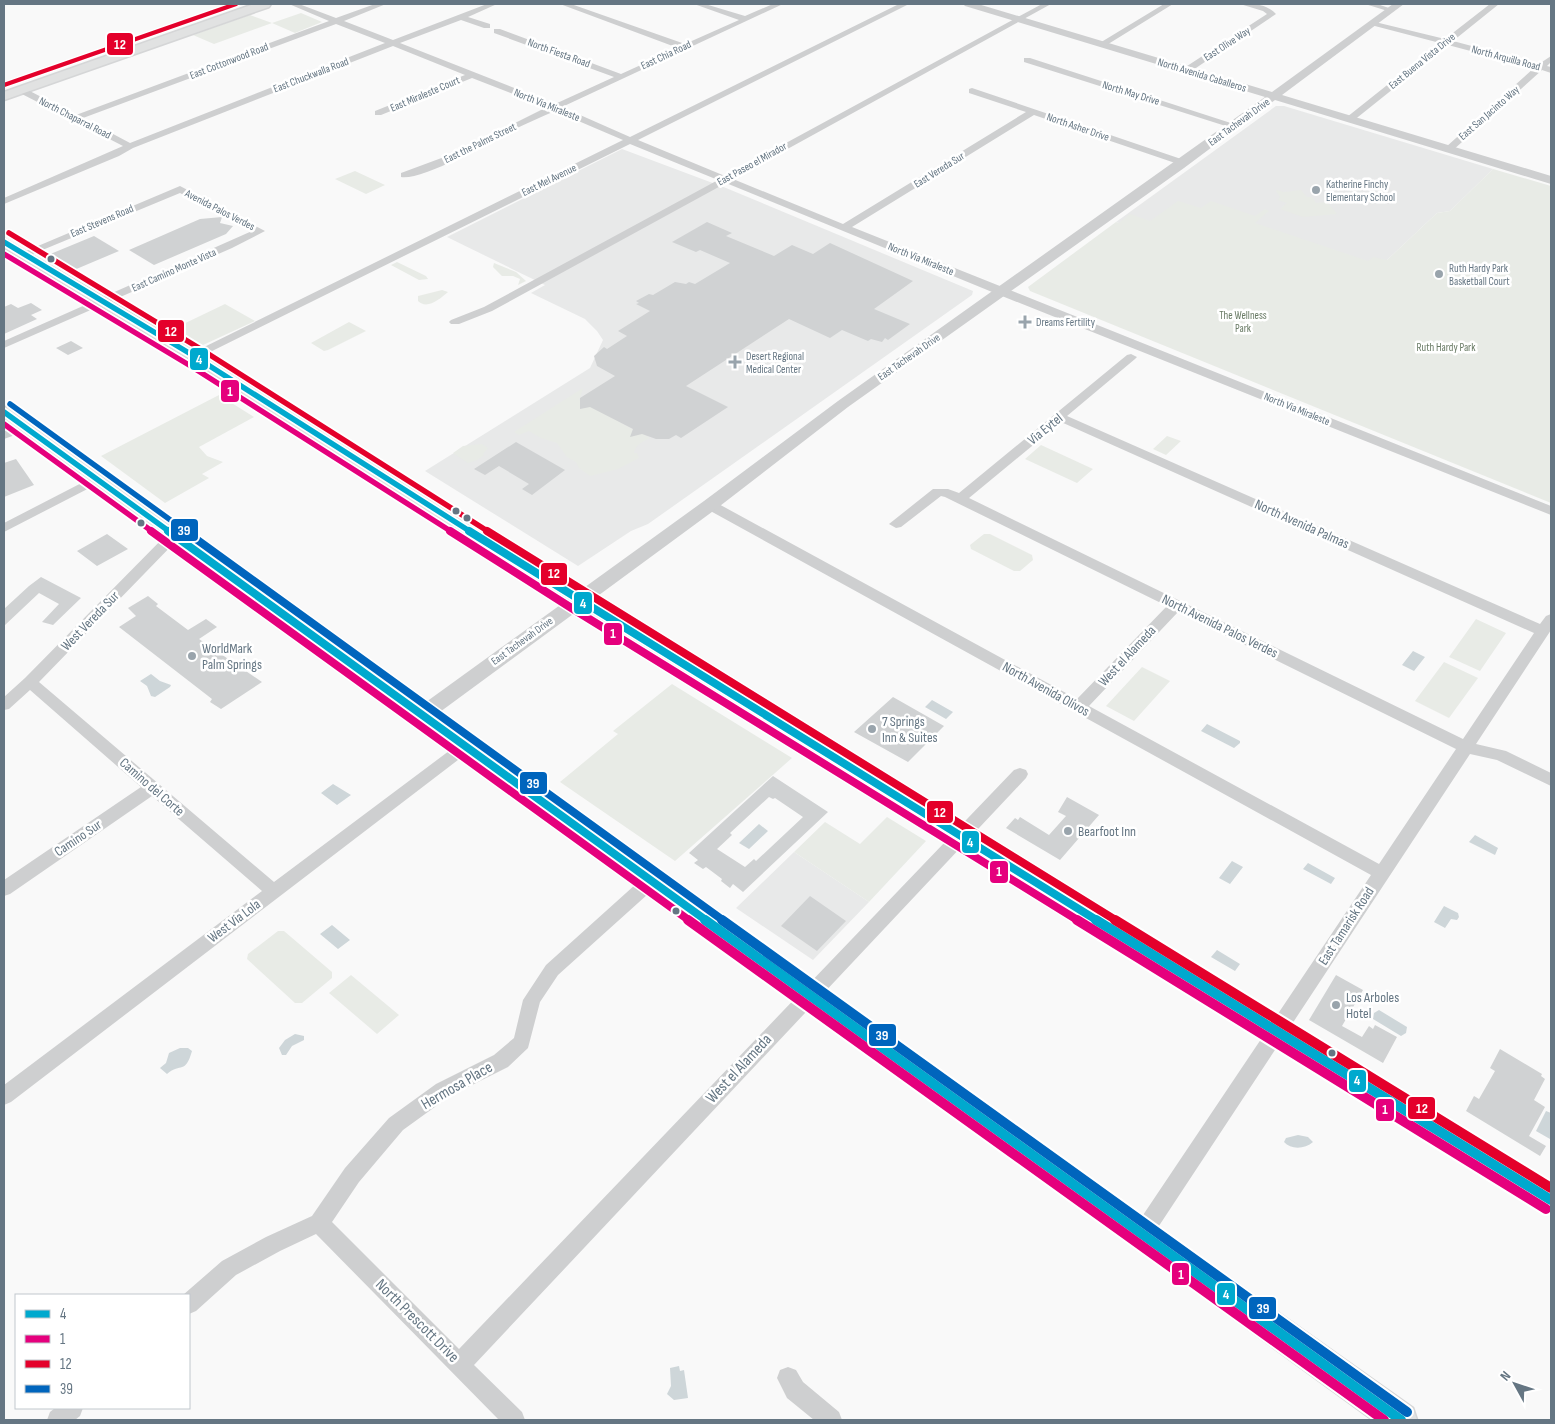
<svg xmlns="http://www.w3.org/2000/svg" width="1555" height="1424" font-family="'Sofia Sans Condensed',sans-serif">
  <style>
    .built { fill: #e8e9e9 }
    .green { fill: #e8ebe6 }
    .water { fill: #ced6d9 }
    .building { fill: #d0d2d3; fill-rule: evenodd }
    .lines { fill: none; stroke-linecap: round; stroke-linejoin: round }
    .secondary-casing { stroke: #d5d6d7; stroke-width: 2 }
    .primary-casing { stroke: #d5d6d7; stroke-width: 3 }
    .minor { fill: #cecfd0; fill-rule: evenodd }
    .tertiary { fill: #cecfd0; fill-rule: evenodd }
    .secondary { fill: #e1e2e2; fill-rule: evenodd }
    .primary { fill: #e1e2e2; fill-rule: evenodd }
    .bus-1-far2-casing { stroke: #fff; stroke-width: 9 }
    .bus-1-far1-casing { stroke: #fff; stroke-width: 11 }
    .bus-1-casing { stroke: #fff; stroke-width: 14 }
    .bus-2-far2-casing { stroke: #fff; stroke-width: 9 }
    .bus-2-far1-casing { stroke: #fff; stroke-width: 11 }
    .bus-2-casing { stroke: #fff; stroke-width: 14 }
    .bus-3-far3-casing { stroke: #fff; stroke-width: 7 }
    .bus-3-far2-casing { stroke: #fff; stroke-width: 9 }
    .bus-3-far1-casing { stroke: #fff; stroke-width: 11 }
    .bus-3-casing { stroke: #fff; stroke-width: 14 }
    .bus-4-far2-casing { stroke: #fff; stroke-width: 9 }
    .bus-4-far1-casing { stroke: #fff; stroke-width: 11 }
    .bus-4-casing { stroke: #fff; stroke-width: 14 }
    .bus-1-far2 { stroke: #00a9ce; stroke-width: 5.5 }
    .bus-1-far1 { stroke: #00a9ce; stroke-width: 8 }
    .bus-1 { stroke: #00a9ce; stroke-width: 10 }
    .bus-2-far2 { stroke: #e5007d; stroke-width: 5.5 }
    .bus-2-far1 { stroke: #e5007d; stroke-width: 8 }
    .bus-2 { stroke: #e5007d; stroke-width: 10 }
    .bus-3-far3 { stroke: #e4002b; stroke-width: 4.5 }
    .bus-3-far2 { stroke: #e4002b; stroke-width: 5.5 }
    .bus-3-far1 { stroke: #e4002b; stroke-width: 8 }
    .bus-3 { stroke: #e4002b; stroke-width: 10 }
    .bus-4-far2 { stroke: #0065bd; stroke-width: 5.5 }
    .bus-4-far1 { stroke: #0065bd; stroke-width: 8 }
    .bus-4 { stroke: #0065bd; stroke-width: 10 }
    .poi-dot { fill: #99a4ac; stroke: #fff; stroke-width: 2 }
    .bus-dot { fill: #657683; stroke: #fff; stroke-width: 2 }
    .labels { text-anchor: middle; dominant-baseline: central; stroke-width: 5; stroke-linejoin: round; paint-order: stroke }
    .far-street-label { font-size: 11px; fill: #657683; stroke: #fff }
    .far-poi-label { font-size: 11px; fill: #657683; stroke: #fff; text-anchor: start }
    .far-park-label { font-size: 11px; fill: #687a64; stroke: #fff }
    .street-label { font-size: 14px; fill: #657683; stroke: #fff }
    .poi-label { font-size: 14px; fill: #657683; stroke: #fff; text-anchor: start }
    .near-street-label { font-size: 16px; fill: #657683; stroke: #fff }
    .line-badge { stroke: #fff; stroke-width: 2 }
    .badge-label { font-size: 14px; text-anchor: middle; font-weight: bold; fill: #fff }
  </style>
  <rect width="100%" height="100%" fill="#f9f9f9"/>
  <!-- built -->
  <path class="built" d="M1276,106H1284L1493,169L1450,211L1437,213L1387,260H1382L1328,299L1116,222Z
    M622,149L726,188L973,291L972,295L648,524L631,531L578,566L425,471L590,368L603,340L597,331L585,319L531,293L545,285L447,237Z
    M794,852L869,902L813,960L736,908Z"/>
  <!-- green -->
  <path class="green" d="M301,13L322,22L295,33L272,23L214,44L193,35L250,15L272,23Z
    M1493,169L1551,186V503L1030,291L1028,287L1116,222L1119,223L1130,214L1150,221L1178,201L1201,208L1211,201L1255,216L1265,209L1269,211L1255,223L1368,261L1373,257L1387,260L1437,213L1450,211Z
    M355,171L385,185L366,194L335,179Z
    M1277,190L1284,192L1301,190L1307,197H1312L1316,203L1327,202L1337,214L1303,217L1280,209L1287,203L1278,200L1280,197L1276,191Z
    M397,262L426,276L428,279L419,280L391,265Z
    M494,263L516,272L526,281L518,285L520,279L513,276H502L493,267Z
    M442,290L448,292C440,299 427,310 418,301V296Z
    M225,304L255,321L203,345L175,328Z
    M349,322L366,331L328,350L324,351L311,343Z
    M583,388L579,400L634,430L632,431V434L641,433L650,438C643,441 635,445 634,453H637L639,458L618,469L590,476L579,468L576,462L567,457L557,443L541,438L529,431L519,435L514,432Z
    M219,395L254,417L199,447L207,456L223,462L202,474L209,478L165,503L101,456Z
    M1167,436L1181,441L1166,455L1153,449Z
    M482,444L488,448L483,454L484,455L477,460L468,463L453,453L463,446Z
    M1041,445L1093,469L1077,483L1025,459Z
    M984,534H990L1032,555L1033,560L1020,571H1014L971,549L970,545Z
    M1476,619L1506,633L1480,671L1449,657Z
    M1444,662L1478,678L1449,718L1415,701Z
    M1142,667L1170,681L1134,721L1106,706Z
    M672,684L792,758L675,861L560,782L618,734L613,731Z
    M887,817L926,841L869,902L794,852L825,822L860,844Z
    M278,931H284L332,972V978L302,1003H295L247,959L248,954Z
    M351,975L399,1015L377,1034L329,993Z"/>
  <!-- water -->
  <path class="water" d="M1413,651L1425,657L1414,671L1402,665Z
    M151,674L160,681L171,685L170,687L155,697L151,696L147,686L140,681Z
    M932,700L953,712L946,719L925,707Z
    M1207,724L1240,741V743L1234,748L1201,731Z
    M333,784L351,795L337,805L321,793Z
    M759,824L768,831L749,849L739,843Z
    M1475,835L1498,848L1495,855L1469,842Z
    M1232,861L1243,867L1230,884L1219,878Z
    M1308,863L1335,878L1331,884L1303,869Z
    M1444,906L1458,913L1459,917L1457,920L1451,919L1445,928L1434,922Z
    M332,925L350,940L338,949L320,934Z
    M1217,950L1240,964L1235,971L1211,957Z
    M1379,1010L1407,1027L1406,1033L1401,1036L1373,1019L1374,1013Z
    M295,1034L304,1036V1040L292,1046L286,1055H282L279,1048L285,1040Z
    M180,1048H188L192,1051C185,1075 181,1062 167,1074L160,1068L166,1063L169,1053Z
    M1546,1111L1551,1113L1550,1139L1536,1131Z
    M1298,1135L1308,1137L1313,1142C1305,1149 1291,1150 1284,1142L1286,1138Z
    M679,1366L680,1371L684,1370L688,1398L674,1400L667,1394L671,1386L670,1368Z"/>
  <!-- building -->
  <path class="building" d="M222,217L220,223L233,226L226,234L154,265L129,250L200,219Z
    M707,222L732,233L726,236L774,256L792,245L813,254L830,243L913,281L874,309L910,324L888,340L885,338L882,342L871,339L868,341L842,330L830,338L789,319L686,386L728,407L681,438L676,435L669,439H656L642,434L630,437L633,429L590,407L580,409V398L615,376L597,366L594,356L604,347L607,349L627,336L618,331L650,311L636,304L639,303L636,301L649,294L653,295L675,282L686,284L689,282L695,284L730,263L700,250L696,252L672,242Z
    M94,236L119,251L74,270L48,255Z
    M31,303L42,310L31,315L37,319L4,334V307L11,304L18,308Z
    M71,341L83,348L68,355L56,348Z
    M516,442L565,470L532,495L522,489L529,484L499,466L485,475L474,469Z
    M16,459L34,485L4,497V463Z
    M107,534L128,549L97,566L77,551Z
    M41,577L81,598L53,625L42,622L59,604L39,593L4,626V609L29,586Z
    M148,596L158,604L156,606L188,630L206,619L217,627L199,639L262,682L221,709L210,702L212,699L119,627L136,616L128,608Z
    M893,697L944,726L908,762L854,732Z
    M773,776L828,812L743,892L733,884L730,888L721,881L722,879L706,867L703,869L694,863L698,860L689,853ZM769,797L773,799L775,798L803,817L756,861L754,859L745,867L717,849L732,835L730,833Z
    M1067,797L1099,815L1060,860L1006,828L1015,818L1018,820L1020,817L1049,835L1066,816L1058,812Z
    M810,896L846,921L817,951L781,926Z
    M1336,975L1363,990L1342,1026L1362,1037L1369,1026L1373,1029L1375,1025L1397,1037L1383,1063L1309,1020Z
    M1500,1049L1542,1074L1541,1076L1545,1079L1534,1100L1545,1107L1529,1136L1546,1146L1540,1156L1466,1111L1474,1096L1479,1099L1495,1071L1490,1068Z"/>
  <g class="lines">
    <!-- secondary casing -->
    <g class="secondary-casing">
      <path id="secondary" d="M4,238L199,353L585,596L1551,1185V1213L1542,1209L571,604L189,359L4,248Z"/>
    </g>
    <!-- primary casing -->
    <g class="primary-casing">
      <path id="primary" d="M254,4H271L269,7L4,100V92Z
        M4,407L10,408L818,987L1413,1408L1417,1420H1373L800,1003L4,420Z"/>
    </g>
    <!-- minor -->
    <path class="minor" d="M289,4H299L336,18L375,4H386L344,21L393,40L487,4H497L468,17L490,24V28H484L461,20L400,43L555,104L614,77L494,33V29H500L621,74L678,48L560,4H571L685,44L739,20L694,4H705L745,16L773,4H783L562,107L630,137L899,4H909L638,140L725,176L1042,4H1051L733,179L843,224L1026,112L969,93V89L972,88L1187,161V165H1181L1034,115L852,227L1551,506V515L997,294L726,183L492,311L459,324H451L449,322L451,320L484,307L718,180L630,144L198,358H190L188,356L190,354L623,140L555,111C541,117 527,123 513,130C493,141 421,181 401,177V173L455,153L547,107L472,78L381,115H375V111L465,75L393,46L133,148L119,156L4,204V198L123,146L18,92V88H24L76,115L329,21ZM336,24L385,43L130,143L83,118Z
      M1164,4H1173L1105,46L1098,44Z
      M1240,4C1253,3 1267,4 1276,14L1190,72H1184V68L1267,14L1263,11Z
      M1365,4H1377L1395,10L1391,12Z
      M1490,4H1499L1453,41L1539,64L1551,56V62L1547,66L1551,67V73L1542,70L1452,151H1446V147L1534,68L1448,45L1353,121H1347V117L1440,43L1371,25V21L1445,39Z
      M1024,58H1030L1240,126L1238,128H1232L1024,62Z
      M180,186L265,231L232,248L4,348V341L252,231L180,193L28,256H20L19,254Z
      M1131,354L1137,357L1135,359L1067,416L1540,624L1546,616L1551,614V630L1476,744L1506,751L1551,773V786L1497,760L1470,754L1149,1241L1142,1244L1135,1241L1132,1234L1135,1227L1371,875L705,508L704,505L705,502H715L1077,699L1167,606L945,497L941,496L901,527L896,528L889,524L933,489H948L959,493L1127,355ZM1061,422L1534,633L1463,739L969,498ZM1178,612L1456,749L1379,864L1089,706Z
      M25,423L29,424L31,427L29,430L4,439V431Z
      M97,475L103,479L101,482L4,532V523Z
      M174,531L179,532L181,535L179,538L39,682L274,882L461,742L466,740L471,742L474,746L471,750L11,1102L4,1105V1085L262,891L152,796L10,894L4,896V880L141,787L30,690L9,709L4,710V697L25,678L169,532Z
      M1020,768L1026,770L1028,774L1026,778L474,1365L522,1412L525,1420H499L316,1234L280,1251L236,1275L196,1311L189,1314V1295H183L222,1261L266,1237L312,1216L345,1168L389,1118L436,1084L494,1055L514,1038L523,1000L546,965L646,875L652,873L658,875L660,880L658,885L558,975L540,1002L528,1048L508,1067L450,1096L403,1130L359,1182L332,1222L459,1349L1014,770Z
      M788,1367L796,1370L803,1382L839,1412L842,1420H814L787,1398L777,1378L780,1370Z
      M55,1408H83L80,1416L75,1420H47L50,1412Z"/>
    <!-- tertiary -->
    <path class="tertiary" d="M963,4H978L1272,92L1393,4H1404L1282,95L1551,176V184L1275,100L1184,168L848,407L716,509L429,720L422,722L415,720L413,715L415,710L704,501L838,401L1265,97L965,6Z"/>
    <!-- secondary -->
    <use href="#secondary" class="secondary"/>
    <!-- primary -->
    <use href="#primary" class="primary"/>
    <!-- bus-1-far2 casing -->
    <g class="bus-1-far2-casing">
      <path id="bus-1-far2" d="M4,242L194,356L471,532
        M4,412L170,532"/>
    </g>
    <!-- bus-1-far1 casing -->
    <g class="bus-1-far1-casing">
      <path id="bus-1-far1" d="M168,531L707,921
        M469,531L1098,921"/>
    </g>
    <!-- bus-1 casing -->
    <g class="bus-1-casing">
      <path id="bus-1" d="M705,920L1401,1420
        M1096,920L1551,1200"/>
    </g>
    <!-- bus-2-far2 casing -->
    <g class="bus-2-far2-casing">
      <path id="bus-2-far2" d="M4,254L189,365L452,532
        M4,424L153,532"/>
    </g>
    <!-- bus-2-far1 casing -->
    <g class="bus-2-far1-casing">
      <path id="bus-2-far1" d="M151,531L690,921
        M450,531L573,609L1079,921"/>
    </g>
    <!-- bus-2 casing -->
    <g class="bus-2-casing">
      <path id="bus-2" d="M688,920L1384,1420
        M1077,920L1546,1209"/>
    </g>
    <!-- bus-3-far3 casing -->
    <g class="bus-3-far3-casing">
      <path id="bus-3-far3" d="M4,85L236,4"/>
    </g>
    <!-- bus-3-far2 casing -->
    <g class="bus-3-far2-casing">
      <path id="bus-3-far2" d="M9,233L199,348L489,532"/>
    </g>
    <!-- bus-3-far1 casing -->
    <g class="bus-3-far1-casing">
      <path id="bus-3-far1" d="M487,531L1117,921"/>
    </g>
    <!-- bus-3 casing -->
    <g class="bus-3-casing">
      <path id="bus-3" d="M1115,920L1551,1188"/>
    </g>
    <!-- bus-4-far2 casing -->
    <g class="bus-4-far2-casing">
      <path id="bus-4-far2" d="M10,404L187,532"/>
    </g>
    <!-- bus-4-far1 casing -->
    <g class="bus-4-far1-casing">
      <path id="bus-4-far1" d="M185,531L724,921"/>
    </g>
    <!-- bus-4 casing -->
    <g class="bus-4-casing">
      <path id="bus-4" d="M722,920L1407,1412"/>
    </g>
    <!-- bus-1-far2 -->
    <use href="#bus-1-far2" class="bus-1-far2"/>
    <!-- bus-1-far1 -->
    <use href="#bus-1-far1" class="bus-1-far1"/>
    <!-- bus-1 -->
    <use href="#bus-1" class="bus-1"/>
    <!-- bus-2-far2 -->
    <use href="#bus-2-far2" class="bus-2-far2"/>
    <!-- bus-2-far1 -->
    <use href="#bus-2-far1" class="bus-2-far1"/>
    <!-- bus-2 -->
    <use href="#bus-2" class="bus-2"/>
    <!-- bus-3-far3 -->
    <use href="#bus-3-far3" class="bus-3-far3"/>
    <!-- bus-3-far2 -->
    <use href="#bus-3-far2" class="bus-3-far2"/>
    <!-- bus-3-far1 -->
    <use href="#bus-3-far1" class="bus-3-far1"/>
    <!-- bus-3 -->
    <use href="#bus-3" class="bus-3"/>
    <!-- bus-4-far2 -->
    <use href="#bus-4-far2" class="bus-4-far2"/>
    <!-- bus-4-far1 -->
    <use href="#bus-4-far1" class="bus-4-far1"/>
    <!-- bus-4 -->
    <use href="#bus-4" class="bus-4"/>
  </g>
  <!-- markers -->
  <g class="poi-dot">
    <circle cx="1316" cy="190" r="5"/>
    <circle cx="1439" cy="274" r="5"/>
    <path d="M1022.5 314.5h5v5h5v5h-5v5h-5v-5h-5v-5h5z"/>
    <path d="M732.5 354.5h5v5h5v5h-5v5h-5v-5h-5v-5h5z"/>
    <circle cx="192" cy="656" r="5"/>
    <circle cx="872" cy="729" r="5"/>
    <circle cx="1068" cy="831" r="5"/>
    <circle cx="1336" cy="1005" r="5"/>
  </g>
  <g class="bus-dot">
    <circle cx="51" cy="259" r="4.5"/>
    <circle cx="456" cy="511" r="4.5"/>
    <circle cx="467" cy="518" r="4.5"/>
    <circle cx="141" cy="523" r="4.5"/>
    <circle cx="676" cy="911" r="4.5"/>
    <circle cx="1332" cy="1053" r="4.5"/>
  </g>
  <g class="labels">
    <!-- far-street labels -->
    <g class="far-street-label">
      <text transform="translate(1227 44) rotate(-33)">East Olive Way</text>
      <text transform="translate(559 53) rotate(20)">North Fiesta Road</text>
      <text transform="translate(666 55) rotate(-25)">East Chia Road</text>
      <text transform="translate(1506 58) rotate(15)">North Arquilla Road</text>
      <text transform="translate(229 61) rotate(-21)">East Cottonwood Road</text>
      <text transform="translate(1422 61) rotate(-39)">East Buena Vista Drive</text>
      <text transform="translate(311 75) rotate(-21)">East Chuckwalla Road</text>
      <text transform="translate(1202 75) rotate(17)">North Avenida Caballeros</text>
      <text transform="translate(1131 93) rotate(17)">North May Drive</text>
      <text transform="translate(425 94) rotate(-23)">East Miraleste Court</text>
      <text transform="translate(547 105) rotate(22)">North Via Miraleste</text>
      <text transform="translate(1489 113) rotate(-41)">East San Jacinto Way</text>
      <text transform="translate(75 118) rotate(27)">North Chaparral Road</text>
      <text transform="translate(1239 122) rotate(-36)">East Tachevah Drive</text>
      <text transform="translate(1078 127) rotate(19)">North Asher Drive</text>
      <text transform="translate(480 143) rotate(-26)">East the Palms Street</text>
      <text transform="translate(752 164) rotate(-29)">East Paseo el Mirador</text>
      <text transform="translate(939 170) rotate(-32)">East Vereda Sur</text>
      <text transform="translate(549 180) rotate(-26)">East Mel Avenue</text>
      <text transform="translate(220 210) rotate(27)">Avenida Palos Verdes</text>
      <text transform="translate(102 221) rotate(-23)">East Stevens Road</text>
      <text transform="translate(921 259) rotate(22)">North Via Miraleste</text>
      <text transform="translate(174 270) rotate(-24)">East Camino Monte Vista</text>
      <text transform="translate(909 357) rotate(-35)">East Tachevah Drive</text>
      <text transform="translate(1297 409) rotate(22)">North Via Miraleste</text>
      <text transform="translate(522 641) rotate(-36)">East Tachevah Drive</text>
    </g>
    <!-- far-poi labels -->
    <g class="far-poi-label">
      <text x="1326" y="184">Katherine Finchy<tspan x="1326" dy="13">Elementary School</tspan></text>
      <text x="1449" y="268">Ruth Hardy Park<tspan x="1449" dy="13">Basketball Court</tspan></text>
      <text x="1036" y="322">Dreams Fertility</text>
      <text x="746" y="356">Desert Regional<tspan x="746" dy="13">Medical Center</tspan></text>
    </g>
    <!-- far-park labels -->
    <g class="far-park-label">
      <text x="1243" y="315">The Wellness<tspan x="1243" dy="13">Park</tspan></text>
      <text x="1446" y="347">Ruth Hardy Park</text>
    </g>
    <!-- street labels -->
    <g class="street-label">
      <text transform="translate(1045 429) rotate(-39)">Via Eytel</text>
      <text transform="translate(1302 524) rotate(24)">North Avenida Palmas</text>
      <text transform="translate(90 621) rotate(-46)">West Vereda Sur</text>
      <text transform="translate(1220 626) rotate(26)">North Avenida Palos Verdes</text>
      <text transform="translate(1127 656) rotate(-47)">West el Alameda</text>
      <text transform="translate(1046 689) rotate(29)">North Avenida Olivos</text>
      <text transform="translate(152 787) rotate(41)">Camino del Corte</text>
      <text transform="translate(78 838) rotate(-34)">Camino Sur</text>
      <text transform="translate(234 921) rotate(-37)">West Via Lola</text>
      <text transform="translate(1346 926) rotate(-57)">East Tamarisk Road</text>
    </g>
    <!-- poi labels -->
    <g class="poi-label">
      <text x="202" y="648">WorldMark<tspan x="202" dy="16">Palm Springs</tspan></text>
      <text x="882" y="721">7 Springs<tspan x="882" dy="16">Inn &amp; Suites</tspan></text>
      <text x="1078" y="831">Bearfoot Inn</text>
      <text x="1346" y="997">Los Arboles<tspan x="1346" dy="16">Hotel</tspan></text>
    </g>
    <!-- near-street labels -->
    <g class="near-street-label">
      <text transform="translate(739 1069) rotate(-47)">West el Alameda</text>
      <text transform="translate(457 1086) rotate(-30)">Hermosa Place</text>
      <text transform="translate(417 1321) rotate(45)">North Prescott Drive</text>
    </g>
  </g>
  <g class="line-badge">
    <rect x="106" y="32" width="28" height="24" rx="5" fill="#e4002b"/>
    <rect x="157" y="319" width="28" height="24" rx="5" fill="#e4002b"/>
    <rect x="189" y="347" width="20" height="24" rx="5" fill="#00a9ce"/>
    <rect x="220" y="379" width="20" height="24" rx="5" fill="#e5007d"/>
    <rect x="170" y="518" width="29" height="24" rx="5" fill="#0065bd"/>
    <rect x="540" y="562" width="28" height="24" rx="5" fill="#e4002b"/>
    <rect x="573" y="591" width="20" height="24" rx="5" fill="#00a9ce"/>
    <rect x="603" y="622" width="20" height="24" rx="5" fill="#e5007d"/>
    <rect x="519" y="771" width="29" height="24" rx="5" fill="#0065bd"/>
    <rect x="926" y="800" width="28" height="24" rx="5" fill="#e4002b"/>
    <rect x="961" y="830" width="19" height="24" rx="5" fill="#00a9ce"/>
    <rect x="989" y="860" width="20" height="24" rx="5" fill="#e5007d"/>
    <rect x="868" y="1023" width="29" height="24" rx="5" fill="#0065bd"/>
    <rect x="1348" y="1069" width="19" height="24" rx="5" fill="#00a9ce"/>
    <rect x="1407" y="1096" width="29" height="24" rx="5" fill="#e4002b"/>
    <rect x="1375" y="1098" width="20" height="24" rx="5" fill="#e5007d"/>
    <rect x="1171" y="1262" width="19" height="24" rx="5" fill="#e5007d"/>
    <rect x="1216" y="1282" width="20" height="24" rx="5" fill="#00a9ce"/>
    <rect x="1248" y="1296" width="29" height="24" rx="5" fill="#0065bd"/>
  </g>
  <g class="badge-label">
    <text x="120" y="49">12</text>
    <text x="171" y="336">12</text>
    <text x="199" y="364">4</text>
    <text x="230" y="396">1</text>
    <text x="184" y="535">39</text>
    <text x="554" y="578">12</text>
    <text x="583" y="608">4</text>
    <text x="613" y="638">1</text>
    <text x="533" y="788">39</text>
    <text x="940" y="817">12</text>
    <text x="970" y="847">4</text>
    <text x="999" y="876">1</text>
    <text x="882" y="1040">39</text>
    <text x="1357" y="1085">4</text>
    <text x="1422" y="1113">12</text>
    <text x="1385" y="1114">1</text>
    <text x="1181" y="1279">1</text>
    <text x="1226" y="1299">4</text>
    <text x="1263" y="1313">39</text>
  </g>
  <!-- border -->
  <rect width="1555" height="1424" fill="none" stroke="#657683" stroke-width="10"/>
  <!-- legend -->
  <rect x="15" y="1294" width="175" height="115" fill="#ffffff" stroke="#c1c8cd"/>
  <rect x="25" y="1310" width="25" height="8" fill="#00a9ce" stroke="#c1c8cd"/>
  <text x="60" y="1319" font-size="15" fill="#657683">4</text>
  <rect x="25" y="1335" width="25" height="8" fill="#e5007d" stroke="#c1c8cd"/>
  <text x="60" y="1344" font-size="15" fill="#657683">1</text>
  <rect x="25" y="1360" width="25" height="8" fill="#e4002b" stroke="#c1c8cd"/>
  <text x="60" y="1369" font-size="15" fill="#657683">12</text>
  <rect x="25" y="1385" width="25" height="8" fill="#0065bd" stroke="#c1c8cd"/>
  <text x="60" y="1394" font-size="15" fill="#657683">39</text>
  <!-- north arrow -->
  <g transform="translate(1515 1384) rotate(310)" stroke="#ffffff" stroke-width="4" paint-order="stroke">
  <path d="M0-4L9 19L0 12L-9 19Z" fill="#657683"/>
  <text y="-8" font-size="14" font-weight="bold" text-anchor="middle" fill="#657683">N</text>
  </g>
</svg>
